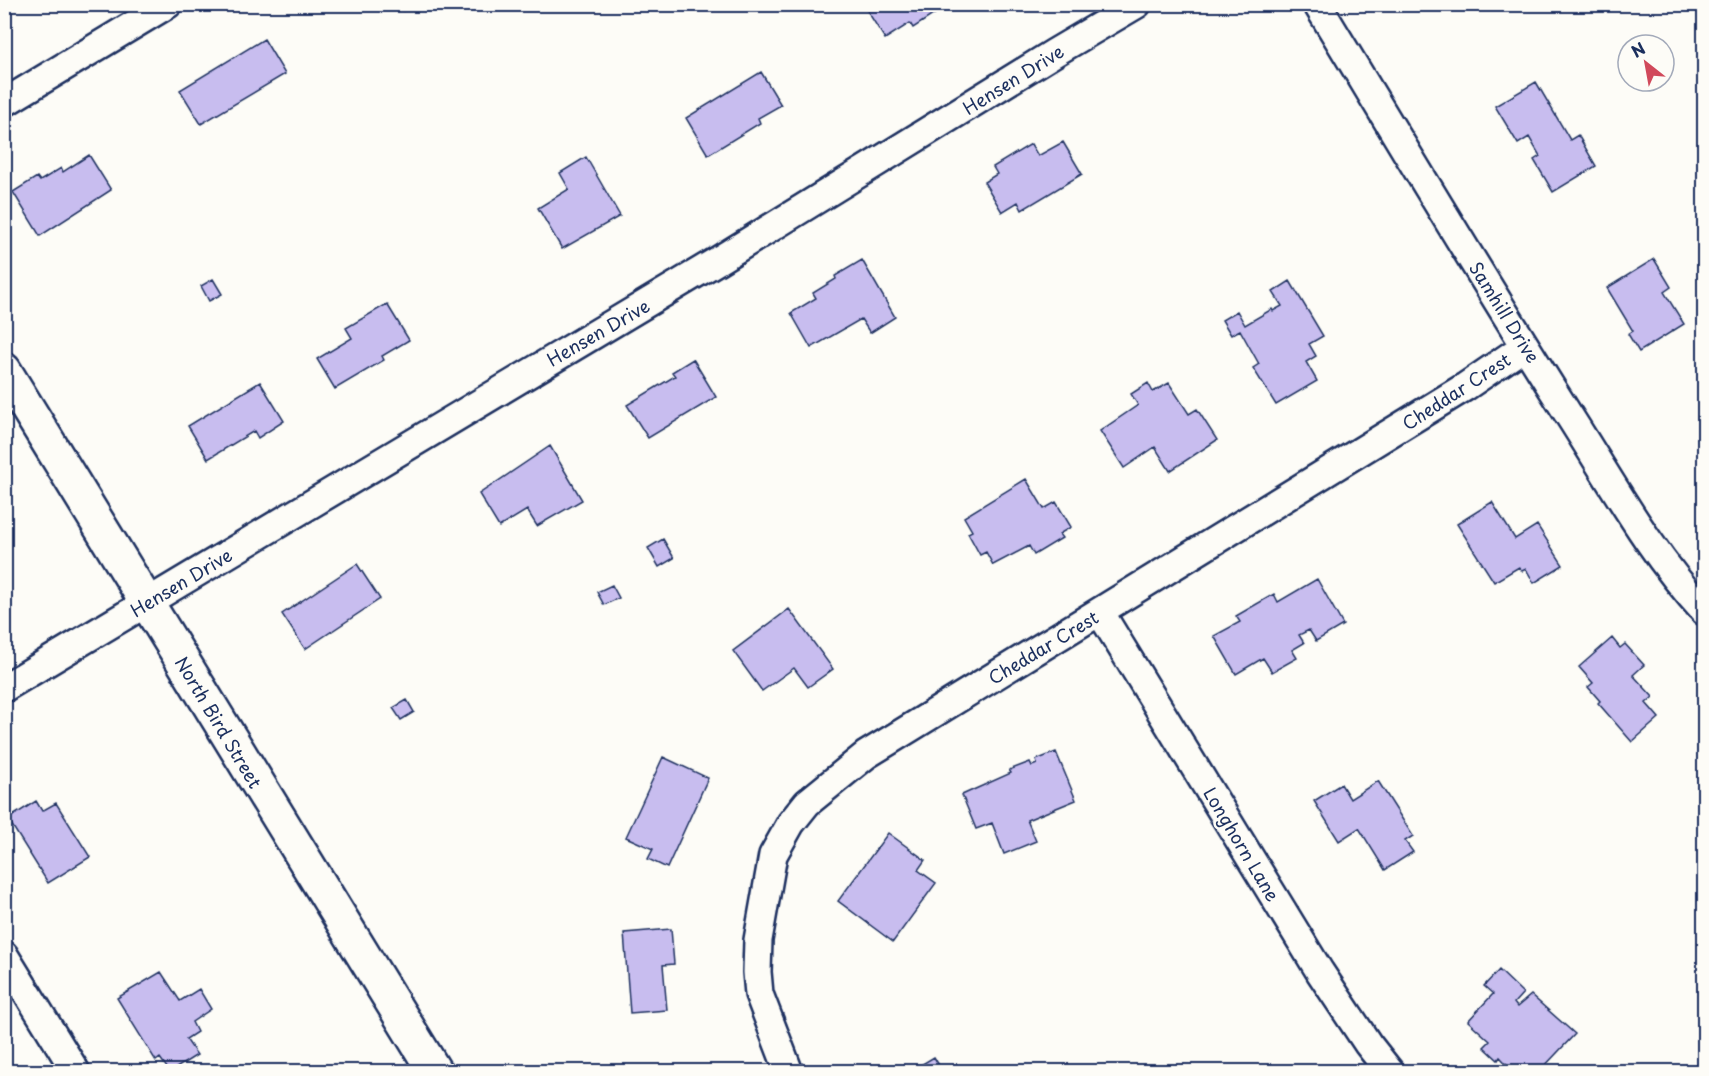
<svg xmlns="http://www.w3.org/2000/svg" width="1709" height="1076" font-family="'Playpen Sans',sans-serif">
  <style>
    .building { fill: #c8bdef; stroke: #1b2f5e; stroke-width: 1.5 }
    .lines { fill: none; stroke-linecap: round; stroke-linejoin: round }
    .street-casing { stroke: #1b2f5e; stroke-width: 32 }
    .secondary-casing { stroke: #1b2f5e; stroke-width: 38 }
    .street { stroke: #fdfcf7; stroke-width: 27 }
    .secondary { stroke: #fdfcf7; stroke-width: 33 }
    .labels { text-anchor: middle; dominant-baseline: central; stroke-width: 5; stroke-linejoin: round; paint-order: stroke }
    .street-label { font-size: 18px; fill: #1b2f5e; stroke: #fdfcf7 }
  </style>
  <rect width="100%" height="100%" fill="#fdfcf7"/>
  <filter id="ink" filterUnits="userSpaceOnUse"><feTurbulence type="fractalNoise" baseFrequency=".0167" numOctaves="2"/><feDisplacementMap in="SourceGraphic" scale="12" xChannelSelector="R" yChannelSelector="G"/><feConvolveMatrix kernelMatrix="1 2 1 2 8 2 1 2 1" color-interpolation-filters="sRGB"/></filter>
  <g filter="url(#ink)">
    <!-- building -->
    <path class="building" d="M400,4H416L403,11Z
      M476,4H489L479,10Z
      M863,4H950L913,28L910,23L885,39Z
      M264,39L285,74L201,124L180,90Z
      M761,72L781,105L758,118L760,123L708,155L686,118Z
      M1536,82L1570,140L1578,135L1596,166L1553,192L1534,160L1540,156L1529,137L1518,144L1495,106Z
      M1063,142L1082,174L1022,210L1018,202L1002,212L984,182L997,174L993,167L1031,144L1038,156Z
      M89,155L111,190L40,236L13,192L37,177L40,181L61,168L63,172Z
      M586,157L620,216L562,249L538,208L569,189L560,173Z
      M1654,259L1671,287L1664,292L1684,324L1639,352L1628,334L1633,331L1607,288Z
      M862,260L895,317L870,333L861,319L811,348L791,313L816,298L813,293L836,279L835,276Z
      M213,279L222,294L209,301L201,286Z
      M1290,281L1323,336L1309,344L1316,356L1306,362L1317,381L1276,405L1253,368L1259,364L1240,330L1231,335L1222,320L1237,311L1245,325L1272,309L1273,311L1282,306L1273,292Z
      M387,304L409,340L382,356L384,360L335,389L317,359L352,338L346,328Z
      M693,359L716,397L648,438L627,405L675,376L672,372Z
      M260,382L284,421L258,438L254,431L208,459L188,426Z
      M1148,383L1153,392L1169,383L1189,414L1197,409L1217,440L1170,471L1155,447L1124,468L1100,431L1138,405L1131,394Z
      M550,446L582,500L537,526L527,510L499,527L479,494Z
      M1026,479L1044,509L1056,502L1071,527L1059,534L1062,538L1034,555L1029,546L993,565L986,552L980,555L968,533L972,531L964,517Z
      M1492,502L1515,539L1537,525L1563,565L1534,583L1526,569L1522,571L1519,567L1494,582L1457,524Z
      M663,539L674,558L659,567L648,548Z
      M357,564L380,599L305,649L282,614Z
      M1317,579L1343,625L1316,641L1309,630L1299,635L1304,643L1292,650L1297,658L1272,672L1263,658L1236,674L1214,636L1240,622L1236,616L1274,594L1278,602Z
      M612,585L619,598L604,605L597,592Z
      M789,609L833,669L808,687L794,668L762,691L733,651Z
      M1612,638L1620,648L1625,644L1644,665L1633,675L1653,697L1646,703L1659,718L1632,742L1598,703L1600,701L1588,687L1593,683L1579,667Z
      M407,700L414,712L401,720L393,708Z
      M1056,752L1076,800L1027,820L1036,841L1004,854L992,823L976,829L962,795L1011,773L1009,770L1030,762L1032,766L1037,764L1036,760Z
      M663,757L708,778L667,868L648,859L653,849L626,837Z
      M1378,781L1413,836L1405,841L1413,852L1385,870L1359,828L1339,841L1314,801L1341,784L1350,799Z
      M36,801L42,811L56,803L90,857L48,883L8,819Z
      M888,833L925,860L918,870L936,883L893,942L838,901Z
      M671,929L674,964L663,965L667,1010L630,1013L624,933Z
      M1499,970L1523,993L1514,1003L1517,1007L1531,995L1575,1034L1539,1072H1514L1500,1057L1498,1060L1484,1047L1490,1041L1468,1021L1493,994L1484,986Z
      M161,972L180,1001L199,989L211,1009L192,1022L197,1032L186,1039L197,1055L170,1072L160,1058L156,1061L117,998Z
      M934,1057L943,1072H909Z"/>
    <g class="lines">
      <!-- street casing -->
      <g class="street-casing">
        <path id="street" d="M1317,4C1400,141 1482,279 1568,414C1611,481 1650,553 1704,611
          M4,103L168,4
          M1100,612L1320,972L1368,1044L1390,1072
          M4,688L717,261L1054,53L1137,4
          M4,955L76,1072
          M789,1072L759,994L757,972L758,940L773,855L791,823L807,803L866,755L1465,387L1525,346"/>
      </g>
      <!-- secondary casing -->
      <g class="secondary-casing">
        <path id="secondary" d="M4,370L435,1072"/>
      </g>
      <!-- street -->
      <use href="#street" class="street"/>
      <!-- secondary -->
      <use href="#secondary" class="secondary"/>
    </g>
  </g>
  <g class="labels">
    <!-- street labels -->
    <g class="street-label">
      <text transform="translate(1013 79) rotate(-32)">Hensen Drive</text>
      <text transform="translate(1505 312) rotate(58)">Samhill Drive</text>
      <text transform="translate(598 332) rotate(-30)">Hensen Drive</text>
      <text transform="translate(1456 391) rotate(-33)">Cheddar Crest</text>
      <text transform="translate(181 582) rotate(-31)">Hensen Drive</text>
      <text transform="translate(1043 647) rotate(-31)">Cheddar Crest</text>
      <text transform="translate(219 722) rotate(59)">North Bird Street</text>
      <text transform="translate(1242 844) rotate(59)">Longhorn Lane</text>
    </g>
  </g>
  <!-- margin -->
  <rect width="1709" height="1076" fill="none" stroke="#fdfcf7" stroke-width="24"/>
  <rect x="12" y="12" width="1685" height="1052" fill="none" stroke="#1b2f5e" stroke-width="2" filter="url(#ink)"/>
  <!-- north arrow -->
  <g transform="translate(1646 63) rotate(329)"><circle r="28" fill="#fdfcf7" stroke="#a3aaba" stroke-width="1.5"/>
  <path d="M0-4.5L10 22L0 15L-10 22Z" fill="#d1495b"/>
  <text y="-9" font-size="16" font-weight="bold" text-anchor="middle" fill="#1b2f5e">N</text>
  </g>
</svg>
